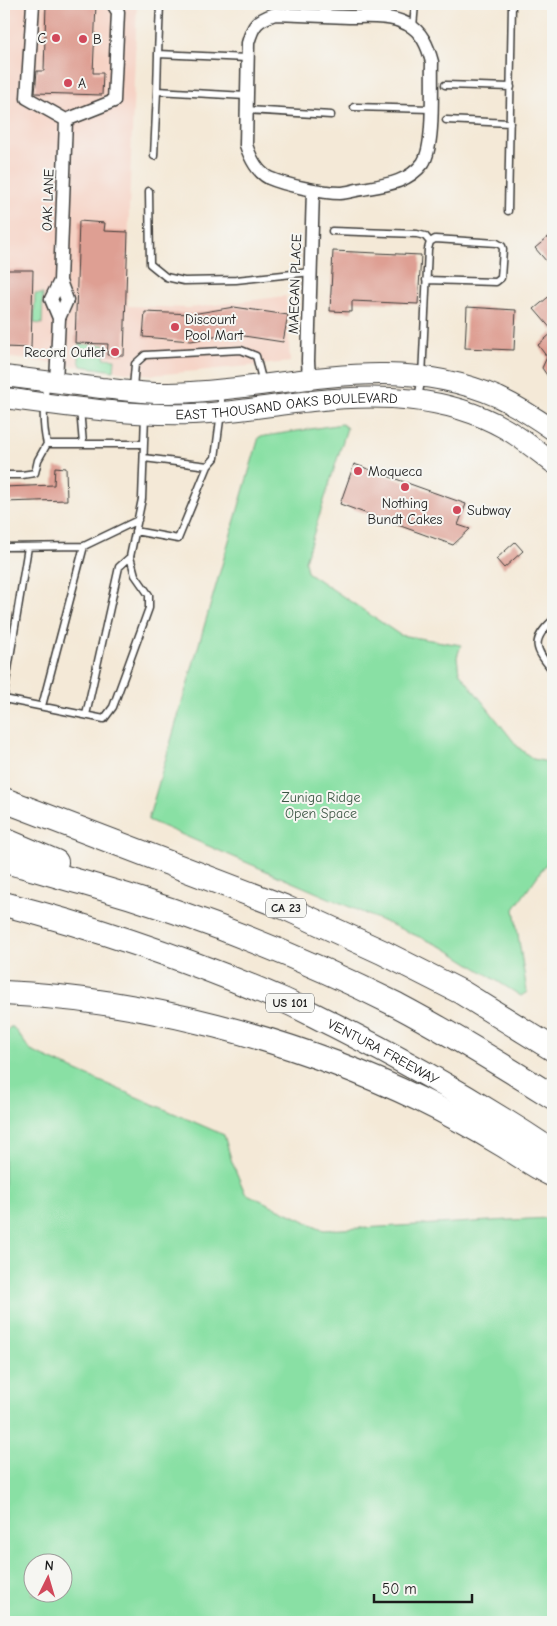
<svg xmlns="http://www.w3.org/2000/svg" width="557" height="1626" font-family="'Comic Neue',sans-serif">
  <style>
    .built { fill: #f6d2c4 }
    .green { fill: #89e0a4; stroke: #527e60; fill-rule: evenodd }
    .building { fill: #de9f93 }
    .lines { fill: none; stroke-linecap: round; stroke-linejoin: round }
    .lane-casing { stroke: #3c3b38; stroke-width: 9 }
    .street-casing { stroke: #3c3b38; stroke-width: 15 }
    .primary-casing { stroke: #3c3b38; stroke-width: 22 }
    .highway-casing { stroke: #3c3b38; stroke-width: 26 }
    .lane { stroke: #fff; stroke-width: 6 }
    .street { stroke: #fff; stroke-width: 12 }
    .primary { stroke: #fff; stroke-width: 20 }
    .highway { stroke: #fff; stroke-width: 24 }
    .poi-dot { fill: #d1495b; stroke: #f6f6f2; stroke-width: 2 }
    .labels { text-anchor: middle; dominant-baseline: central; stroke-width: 4; stroke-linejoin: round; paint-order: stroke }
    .shield { fill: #f6f6f2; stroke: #5d5d5c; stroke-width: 1 }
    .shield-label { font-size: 12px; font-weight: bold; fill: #1c1c1c }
    .poi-label { font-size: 14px; fill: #1c1c1c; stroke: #f6f6f2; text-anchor: start }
    .street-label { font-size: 14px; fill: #1c1c1c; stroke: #f6f6f2 }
    .park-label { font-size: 14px; fill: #3d5745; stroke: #f6f6f2 }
  </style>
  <rect width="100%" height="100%" fill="#f6f6f2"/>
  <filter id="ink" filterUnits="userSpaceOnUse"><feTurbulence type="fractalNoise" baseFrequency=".02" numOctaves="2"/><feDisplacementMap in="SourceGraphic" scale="10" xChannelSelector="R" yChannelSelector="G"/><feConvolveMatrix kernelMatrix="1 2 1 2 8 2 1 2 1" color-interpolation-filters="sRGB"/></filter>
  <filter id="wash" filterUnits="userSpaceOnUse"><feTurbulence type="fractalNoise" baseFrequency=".0096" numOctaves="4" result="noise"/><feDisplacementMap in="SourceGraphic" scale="20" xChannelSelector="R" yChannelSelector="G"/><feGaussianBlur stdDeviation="1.12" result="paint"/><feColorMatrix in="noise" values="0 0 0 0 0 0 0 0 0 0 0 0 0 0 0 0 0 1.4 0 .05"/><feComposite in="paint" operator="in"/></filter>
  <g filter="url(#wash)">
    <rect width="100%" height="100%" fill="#f4e9d7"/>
    <!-- built -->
    <path class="built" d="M4,4H137L129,209L128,306L190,308L286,296L290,362L154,375L89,368L4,357Z"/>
    <!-- green -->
    <path class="green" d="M35,294H43L42,324L34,323Z
      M79,344L105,345L104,358L115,359L114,371L81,366L79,360Z
      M342,424L347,428L305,561L307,572L400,635L461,645L457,657L459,672L518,747L533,759L553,763V854L514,909L527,992L521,996L445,948L148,820L259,437Z
      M10,1027H13L31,1051L224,1135L232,1162L245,1193L324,1230L548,1218L553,1224V1622H4V1036ZM32,1564H62V1594H32Z"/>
    <g id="blocks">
      <!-- building -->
      <path class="building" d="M46,4H96L93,73H103L102,95L35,93L37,71H44Z
        M79,221L105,223L104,231L128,232L124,355H107L108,344L75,343Z
        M553,233V269L535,248Z
        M333,251L421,255L418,304L352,301V312L330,311Z
        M4,270H33L31,348L4,347Z
        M553,293V331L534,309Z
        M234,307L288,315L283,342L231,334L191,341L143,337L145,312L192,314Z
        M467,307L516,310L514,350L465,348Z
        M553,332V384L542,368L547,357L538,345Z
        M354,464L466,504L458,525L470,529L453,545L340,504Z
        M55,467L66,468L67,500L4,502V487L54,485Z
        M515,542L523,551L504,568L496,559Z"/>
    </g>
  </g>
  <g filter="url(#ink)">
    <use href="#blocks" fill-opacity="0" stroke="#3c3b38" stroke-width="1"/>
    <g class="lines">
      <!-- lane casing -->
      <g class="lane-casing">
        <path id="lane" d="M413,27L415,4
          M158,54L160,4
          M445,85L511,87
          M246,96L157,91L158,54L247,58
          M354,107L431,109
          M246,110L331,115
          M446,120L510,123
          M154,156L157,91
          M149,191L150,264L166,277L184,281L236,280L311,272
          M508,211L512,4
          M332,231L417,234L425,236L430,242
          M47,383C43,404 42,423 47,444H144
          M133,388L135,364L145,355L241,350L256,356L263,383
          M418,398L422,377L428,249L430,242L435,239L497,243L502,246L503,249L501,278L496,282L426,280
          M80,409L83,444
          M144,458L208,466
          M4,475H22L35,473L38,460L47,444
          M135,531L178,539L208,466L215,458L221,412V392
          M4,547L84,546L138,520
          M553,620C530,641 535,649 553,671
          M4,694L28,547
          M4,699L104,719L113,707L149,608V595L135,575L130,557L142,499L145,415
          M42,706L84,546
          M86,715L119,567L130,557"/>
      </g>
      <!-- street casing -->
      <g class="street-casing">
        <path id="street" d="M33,4L27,98L66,120
          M275,14C300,15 325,16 349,17C368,17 390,15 407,24C422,31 428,47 432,62C431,85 435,145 423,163C408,183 385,185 362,189C355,190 347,193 340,193C323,193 285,185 269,178C257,172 250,157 246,145L248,43C253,25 257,20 275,14Z
          M66,120L114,101L118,12L113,4
          M60,281L51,299L59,318L67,300L60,281L66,120
          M309,378L308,361L313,190
          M56,383L59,318"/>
      </g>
      <!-- primary casing -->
      <g class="primary-casing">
        <g id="primary">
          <path d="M4,376C36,380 69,384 101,388C124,390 147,394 169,393C283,391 386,349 498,397C517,406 536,418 553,430"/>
          <path id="s1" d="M4,398C66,406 129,416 192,414C232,413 272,405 312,401C377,394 446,395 504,428C522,438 537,451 553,463"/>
        </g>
      </g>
      <!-- highway casing -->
      <g class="highway-casing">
        <g id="highway">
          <path d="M4,800L284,907L382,952L461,992L553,1049"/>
          <path d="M4,840L56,862"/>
          <path d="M4,861C31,867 57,876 84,883C191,913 297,955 397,1005C450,1033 502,1065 553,1097"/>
          <path id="s2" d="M4,904C97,928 187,959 276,997C296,1005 315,1016 334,1025C410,1063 482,1105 553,1152"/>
          <path d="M4,993C142,999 294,1039 419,1099C448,1113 477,1129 505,1146C521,1156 536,1167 553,1175"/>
        </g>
      </g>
      <!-- lane -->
      <use href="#lane" class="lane"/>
      <!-- street -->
      <use href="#street" class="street"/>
      <!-- primary -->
      <use href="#primary" class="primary"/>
      <!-- highway -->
      <use href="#highway" class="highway"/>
    </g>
  </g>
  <!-- markers -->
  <g class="poi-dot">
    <circle cx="56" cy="38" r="5"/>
    <circle cx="83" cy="39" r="5"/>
    <circle cx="68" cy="83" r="5"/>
    <circle cx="175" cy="327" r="5"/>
    <circle cx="115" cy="352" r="5"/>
    <circle cx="358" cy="471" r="5"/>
    <circle cx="405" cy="487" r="5"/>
    <circle cx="457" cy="510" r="5"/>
  </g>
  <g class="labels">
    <!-- shield labels -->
    <g class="shield">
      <rect x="266" y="898.5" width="40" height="19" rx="4"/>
      <rect x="266" y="993.5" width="48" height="19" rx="4"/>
    </g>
    <g class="shield-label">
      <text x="286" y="908">CA 23</text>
      <text x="290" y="1003">US 101</text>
    </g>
    <!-- poi labels -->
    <g class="poi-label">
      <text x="46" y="38" text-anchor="end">C</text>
      <text x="93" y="39">B</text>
      <text x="78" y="83">A</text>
      <text x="185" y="319">Discount<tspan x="185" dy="16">Pool Mart</tspan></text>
      <text x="105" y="352" text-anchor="end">Record Outlet</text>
      <text x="368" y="471">Moqueca</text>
      <text x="405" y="503" text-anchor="middle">Nothing<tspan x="405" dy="16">Bundt Cakes</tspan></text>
      <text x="467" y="510">Subway</text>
    </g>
    <!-- street labels -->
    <g class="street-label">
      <text transform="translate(48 200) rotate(-88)">OAK LANE</text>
      <text transform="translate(295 284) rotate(-88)">MAEGAN PLACE</text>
      <text stroke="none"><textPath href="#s1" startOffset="284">EAST THOUSAND OAKS BOULEVARD</textPath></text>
      <text stroke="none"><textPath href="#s2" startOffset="408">VENTURA FREEWAY</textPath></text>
    </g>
    <!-- park labels -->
    <g class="park-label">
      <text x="321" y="797">Zuniga Ridge<tspan x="321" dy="16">Open Space</tspan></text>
    </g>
  </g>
  <!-- margin -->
  <rect width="557" height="1626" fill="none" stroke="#f6f6f2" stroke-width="20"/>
  <!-- north arrow -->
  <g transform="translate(48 1578) rotate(5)"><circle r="24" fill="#f6f6f2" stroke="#9f9f9c"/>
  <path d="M0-4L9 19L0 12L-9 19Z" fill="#d1495b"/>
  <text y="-8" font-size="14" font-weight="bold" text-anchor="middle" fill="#1c1c1c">N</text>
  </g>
  <!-- scale -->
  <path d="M374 1594v8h98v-8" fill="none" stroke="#1c1c1c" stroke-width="2.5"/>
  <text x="382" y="1594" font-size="15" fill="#1c1c1c" stroke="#f6f6f2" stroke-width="4" paint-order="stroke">50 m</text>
</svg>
